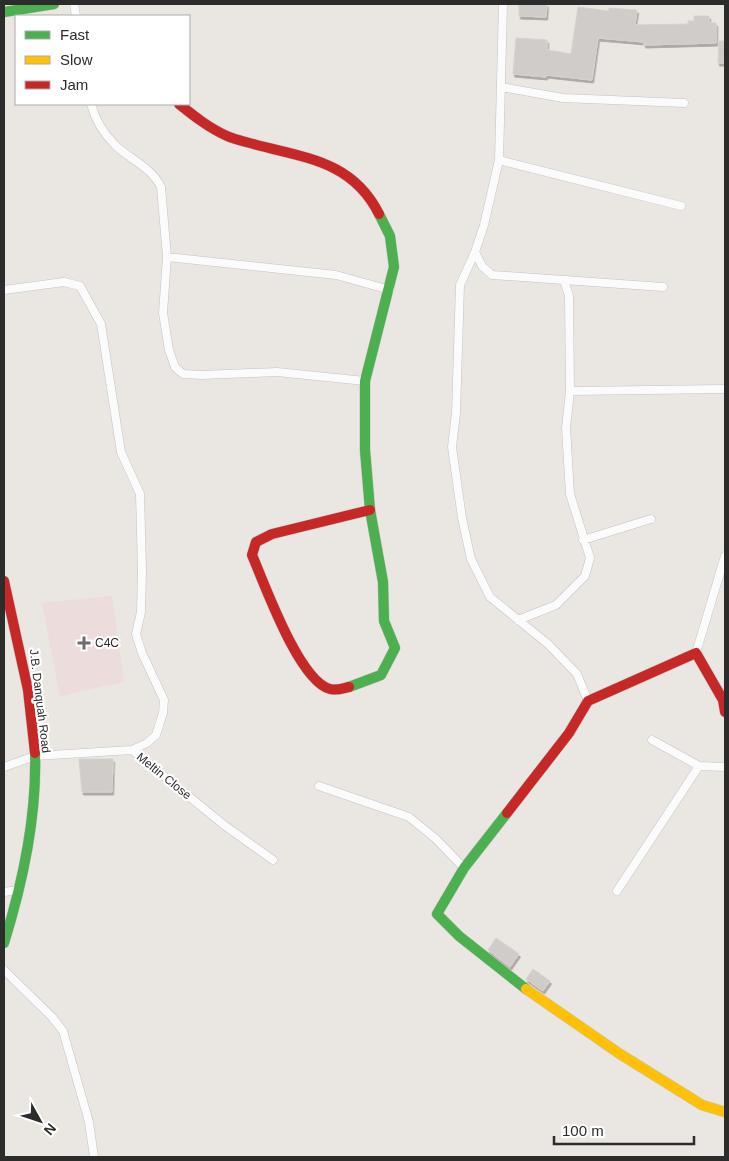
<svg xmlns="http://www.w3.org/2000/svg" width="729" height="1161" font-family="Arial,sans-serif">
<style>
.medical{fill:#ecdcdb}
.building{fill:#cfccc9;stroke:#d5d2ce;filter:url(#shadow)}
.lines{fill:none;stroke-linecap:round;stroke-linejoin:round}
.street-casing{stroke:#c4c3c3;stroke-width:9}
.fast-casing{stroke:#c4c3c3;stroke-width:11}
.slow-casing{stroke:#c4c3c3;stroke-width:11}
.jam-casing{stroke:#c4c3c3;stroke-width:11}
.street{stroke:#fcfbfb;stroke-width:8}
.fast{stroke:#4caf50;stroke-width:10}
.slow{stroke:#ffc107;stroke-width:10}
.jam{stroke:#c62828;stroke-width:10}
.poi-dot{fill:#6e6d6c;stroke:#fff;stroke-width:2}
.labels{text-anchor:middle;stroke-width:4.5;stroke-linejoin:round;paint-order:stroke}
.poi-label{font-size:12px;fill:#2c2c2c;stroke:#fff;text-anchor:start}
.street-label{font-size:12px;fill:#2c2c2c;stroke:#fff}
</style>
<defs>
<filter id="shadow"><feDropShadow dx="1.5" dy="3" stdDeviation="0" flood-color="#0004"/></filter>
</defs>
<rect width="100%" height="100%" fill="#eae6e2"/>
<!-- medical -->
<path class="medical" d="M 112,596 L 124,682 L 60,696 L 42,603 Z"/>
<!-- building -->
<path class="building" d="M 519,4 L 547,4 L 546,17 L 519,16 Z
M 578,7 L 609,11 L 609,8 L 637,10 L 635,25 L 688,24 L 688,21 L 694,21 L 694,16 L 709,16 L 709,23 L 716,23 L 716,43 L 644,45 L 644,42 L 598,38 L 592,80 L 546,75 L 546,77 L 513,74 L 516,38 L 547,40 L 547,50 L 571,54 Z
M 719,41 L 725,41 L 725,63 L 718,63 Z
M 79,759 L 113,759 L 112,792 L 82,792 Z
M 496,938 L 519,954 L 510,967 L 488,950 Z
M 533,969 L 550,981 L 543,991 L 526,979 Z"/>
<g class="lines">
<!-- street casing -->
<g class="street-casing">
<path id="street" d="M 74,4 L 76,16
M 503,4 L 499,160 L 484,225 L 475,252 L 460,285 L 456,413 L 452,447 L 462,518 L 471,559 L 490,597 L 548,644 L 577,674 L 588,701
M 501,87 L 563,98 L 684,103
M 91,104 C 95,119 104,134 115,145 C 131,160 151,167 161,187 L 167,257 L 163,313 L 169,350 L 175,367 L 183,374 L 202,375 L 277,372 L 365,381
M 499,160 L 681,206
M 475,252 L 482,266 L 492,275 L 564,280 L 569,296 L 570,391 L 566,428 L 570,494 L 590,558 L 585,576 L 556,605 L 518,620
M 167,257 L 336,275 L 390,290
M 564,280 L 663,287
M 4,290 L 64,282 L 80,286 L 101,324 L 121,452 L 140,494 L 142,570 L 141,612 L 136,634 L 142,653 L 164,700 L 163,713 L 156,735 L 147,743 L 132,750
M 570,391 L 725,389
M 583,540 L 651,519
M 696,653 L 725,556
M 652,740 L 699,766
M 4,767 L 35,756 L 132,750 L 224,825 L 273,860
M 319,786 L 409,817 L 436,839 L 464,868
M 617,891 L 699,766 L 725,767
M 4,892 L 18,890
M 4,970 L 52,1017 L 63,1031 L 89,1122 L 94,1157"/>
</g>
<!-- fast casing -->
<g class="fast-casing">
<path id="fast" d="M 4,12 L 54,4
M 349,687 L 381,675 L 395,648 L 384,621 L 383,582 L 370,510 L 365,450 L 365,381 L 394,267 L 390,236 L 379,214
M 507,813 L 464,868 L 437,914 L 459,936 L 526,989
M 4,943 C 23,882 37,817 35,753"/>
</g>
<!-- slow casing -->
<g class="slow-casing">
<path id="slow" d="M 526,989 L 620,1054 L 702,1105 L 725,1112"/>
</g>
<!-- jam casing -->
<g class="jam-casing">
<path id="jam" d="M 179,104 C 194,116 209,128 227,136 C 236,140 247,142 257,145 C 307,158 353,162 379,214
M 4,581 L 28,690 L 35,753
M 349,687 C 344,688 336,691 330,689 C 299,681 265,585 252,555 L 256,542 L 272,534 L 370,510
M 507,813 L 569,733 L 588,701 L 696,653 L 723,700 L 725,712"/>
</g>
<!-- street -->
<use href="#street" class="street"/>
<!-- fast -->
<use href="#fast" class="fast"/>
<!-- slow -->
<use href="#slow" class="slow"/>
<!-- jam -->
<use href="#jam" class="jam"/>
</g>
<!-- markers -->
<path class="poi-dot" d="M81.5 635.5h5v5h5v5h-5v5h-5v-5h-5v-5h5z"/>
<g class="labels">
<!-- poi labels -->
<g class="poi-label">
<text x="95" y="647">C4C</text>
</g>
<!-- street labels -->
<g class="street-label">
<text transform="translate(40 701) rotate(83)" y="4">J.B. Danquah Road</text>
<text transform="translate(164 776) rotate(39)" y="4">Meltin Close</text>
</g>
</g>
<!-- border -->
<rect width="729" height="1161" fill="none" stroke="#2c2c2c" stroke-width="10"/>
<!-- legend -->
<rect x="15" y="15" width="175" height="90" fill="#ffffff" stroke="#ababab"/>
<rect x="25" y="31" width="25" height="8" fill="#4caf50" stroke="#ababab"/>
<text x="60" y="40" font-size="15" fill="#2c2c2c">Fast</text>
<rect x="25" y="56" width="25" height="8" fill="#ffc107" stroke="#ababab"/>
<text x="60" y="65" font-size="15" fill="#2c2c2c">Slow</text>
<rect x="25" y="81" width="25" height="8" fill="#c62828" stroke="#ababab"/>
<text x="60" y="90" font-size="15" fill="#2c2c2c">Jam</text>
<!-- north arrow -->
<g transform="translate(40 1121) rotate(130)" stroke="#ffffff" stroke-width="4" paint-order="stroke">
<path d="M0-4L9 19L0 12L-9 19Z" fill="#2c2c2c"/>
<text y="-8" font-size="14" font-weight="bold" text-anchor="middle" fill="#2c2c2c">N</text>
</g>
<!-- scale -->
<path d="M554 1136v8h140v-8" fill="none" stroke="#2c2c2c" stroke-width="2.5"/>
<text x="562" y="1136" font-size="15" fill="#2c2c2c" stroke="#ffffff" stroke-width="4" paint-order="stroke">100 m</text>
</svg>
